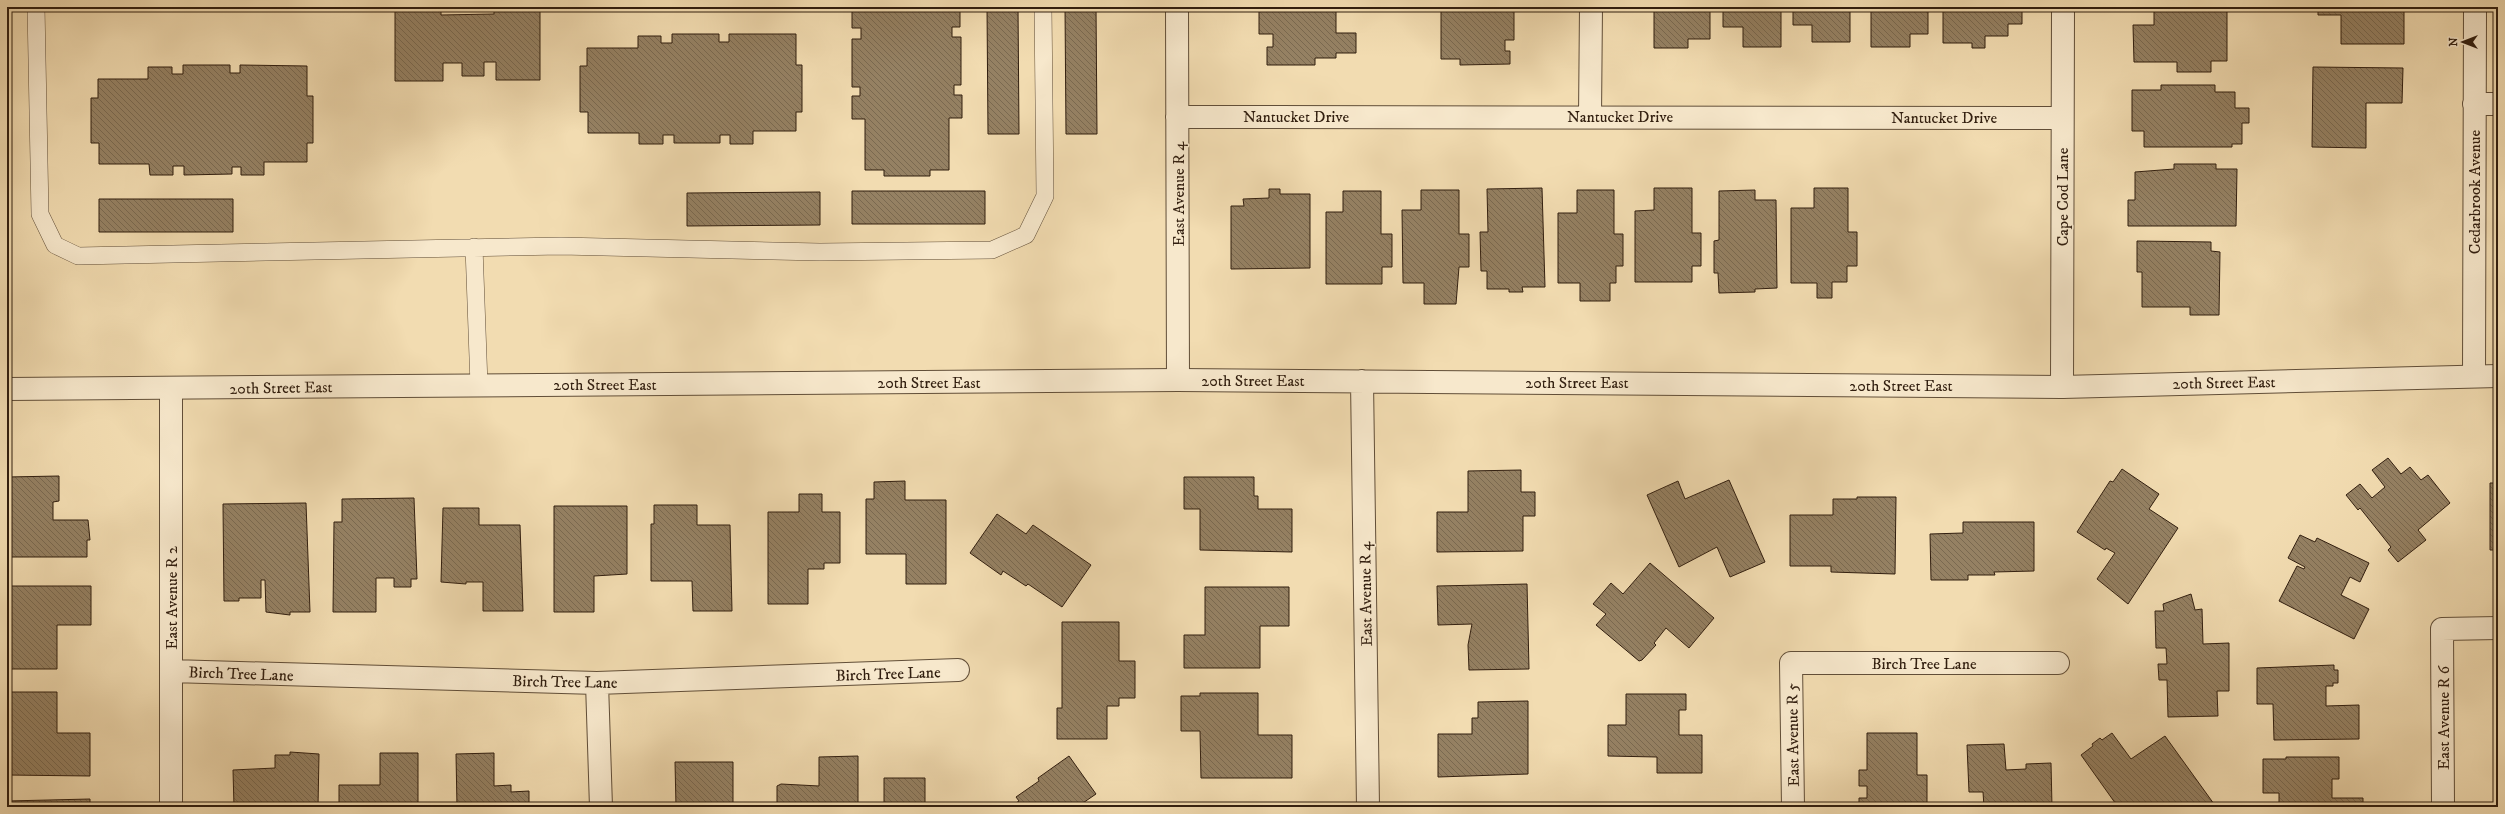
<svg xmlns="http://www.w3.org/2000/svg" width="2505" height="814" font-family="'IM FELL DW Pica',serif">
<style>
.building{fill:url(#building-back-hatch);stroke:#311e0f}
.lines{fill:none;stroke-linecap:round;stroke-linejoin:round}
.service-casing{stroke:#614e38;stroke-width:18}
.minor-casing{stroke:#614e38;stroke-width:24}
.tertiary-casing{stroke:#614e38;stroke-width:24}
.service{stroke:#f7e8cc;stroke-width:17}
.minor{stroke:#f7e8cc;stroke-width:22}
.tertiary{stroke:#f7e8cc;stroke-width:22}
.labels{text-anchor:middle;stroke-width:3;stroke-linejoin:round;paint-order:stroke}
.street-label{font-size:16px;fill:#311e0f;stroke:#f7e8cc}
</style>
<defs>
<pattern id="building-back-hatch" width="6" height="6" patternUnits="userSpaceOnUse"><rect width="6" height="6" fill="#958163"/><path d="M-1 5l2 2M0 0l6 6M5-1l2 2" fill="none" stroke="#7a6950"/></pattern>
</defs>
<rect width="100%" height="100%" fill="#f2dcb1"/>
<filter id="stains"><feTurbulence type="fractalNoise" baseFrequency=".005" numOctaves="4"/><feColorMatrix values="0 0 0 0 .2 0 0 0 0 .09 0 0 0 0 .02 0 0 0 .5 -.17"/></filter>
<radialGradient id="worn" r=".72"><stop offset=".6" stop-color="#630" stop-opacity="0"/><stop offset="1" stop-color="#630" stop-opacity=".3"/></radialGradient>
<!-- building -->
<path class="building" d="M 395,7 L 441,7 L 441,15 L 494,14 L 494,7 L 540,7 L 540,80 L 496,80 L 496,62 L 484,62 L 484,76 L 462,76 L 462,63 L 443,63 L 443,81 L 395,81 Z
M 852,7 L 960,7 L 960,27 L 952,27 L 952,37 L 961,37 L 961,85 L 954,85 L 954,95 L 962,95 L 962,118 L 949,118 L 949,170 L 930,170 L 930,176 L 884,176 L 884,170 L 865,170 L 865,119 L 852,119 L 852,96 L 860,96 L 860,87 L 852,87 L 852,39 L 861,39 L 861,28 L 852,28 Z
M 987,7 L 1018,7 L 1019,134 L 988,134 Z
M 1065,7 L 1096,7 L 1097,134 L 1066,134 Z
M 1259,7 L 1336,7 L 1336,33 L 1356,33 L 1356,53 L 1336,53 L 1336,58 L 1315,58 L 1315,65 L 1267,65 L 1267,47 L 1273,47 L 1273,34 L 1259,34 Z
M 1441,7 L 1514,7 L 1514,40 L 1505,40 L 1505,51 L 1510,51 L 1510,64 L 1460,65 L 1460,59 L 1441,59 Z
M 1654,7 L 1710,7 L 1710,39 L 1688,39 L 1688,48 L 1654,48 Z
M 1723,7 L 1781,7 L 1781,47 L 1743,47 L 1743,27 L 1723,27 Z
M 1793,7 L 1850,7 L 1850,42 L 1812,42 L 1812,25 L 1793,25 Z
M 1871,7 L 1928,7 L 1928,34 L 1910,34 L 1910,47 L 1871,47 Z
M 1943,7 L 2022,7 L 2022,24 L 2008,24 L 2008,36 L 1985,36 L 1985,48 L 1972,48 L 1972,43 L 1943,43 Z
M 2318,7 L 2404,8 L 2404,44 L 2341,44 L 2341,15 L 2318,15 Z
M 2227,8 L 2227,61 L 2211,61 L 2211,72 L 2177,72 L 2177,62 L 2134,62 L 2133,25 L 2154,25 L 2154,9 Z
M 672,34 L 719,34 L 719,42 L 729,42 L 729,34 L 796,34 L 796,65 L 802,65 L 802,112 L 796,112 L 796,131 L 753,131 L 753,144 L 730,144 L 730,135 L 720,135 L 720,143 L 674,143 L 674,135 L 663,135 L 663,144 L 639,144 L 639,133 L 588,133 L 588,112 L 580,112 L 580,66 L 587,66 L 587,48 L 638,48 L 638,36 L 661,36 L 661,43 L 672,43 Z
M 7,55 L 10,55 L 10,186 L 7,186 Z
M 183,65 L 230,65 L 230,73 L 240,73 L 240,65 L 307,66 L 307,96 L 313,96 L 313,143 L 307,143 L 307,162 L 264,162 L 264,175 L 241,175 L 241,167 L 232,167 L 232,174 L 184,175 L 184,166 L 173,166 L 173,175 L 150,175 L 149,164 L 99,164 L 99,143 L 91,143 L 91,98 L 98,98 L 98,79 L 148,79 L 148,67 L 172,67 L 172,74 L 183,74 Z
M 2313,67 L 2403,68 L 2402,103 L 2366,103 L 2366,148 L 2312,147 Z
M 2161,85 L 2215,85 L 2215,92 L 2235,92 L 2235,108 L 2249,108 L 2249,123 L 2242,123 L 2242,144 L 2232,144 L 2232,147 L 2144,147 L 2144,131 L 2132,131 L 2132,90 L 2161,90 Z
M 2174,164 L 2216,164 L 2216,169 L 2237,169 L 2236,226 L 2128,226 L 2128,200 L 2135,200 L 2135,172 L 2174,169 Z
M 1542,188 L 1545,287 L 1522,287 L 1523,292 L 1509,292 L 1509,289 L 1487,289 L 1487,271 L 1481,271 L 1480,232 L 1488,232 L 1487,189 Z
M 1654,188 L 1692,188 L 1692,233 L 1701,233 L 1701,266 L 1692,266 L 1692,282 L 1635,282 L 1635,211 L 1654,210 Z
M 1814,188 L 1848,188 L 1848,232 L 1857,232 L 1857,266 L 1847,266 L 1847,282 L 1832,282 L 1832,298 L 1817,298 L 1817,283 L 1791,283 L 1791,208 L 1814,208 Z
M 1269,189 L 1280,189 L 1280,194 L 1310,194 L 1310,268 L 1231,269 L 1231,206 L 1244,206 L 1243,199 L 1269,198 Z
M 1421,190 L 1459,190 L 1459,234 L 1469,234 L 1469,267 L 1459,267 L 1456,304 L 1424,304 L 1424,283 L 1403,283 L 1402,210 L 1421,210 Z
M 1577,190 L 1614,190 L 1614,234 L 1623,234 L 1623,266 L 1616,266 L 1616,283 L 1610,283 L 1610,301 L 1580,301 L 1580,283 L 1558,283 L 1558,213 L 1577,213 Z
M 1755,190 L 1755,200 L 1776,200 L 1777,288 L 1755,289 L 1755,292 L 1719,293 L 1718,273 L 1714,273 L 1714,241 L 1719,240 L 1719,191 Z
M 852,191 L 985,191 L 985,224 L 852,224 Z
M 1343,191 L 1381,191 L 1381,234 L 1392,234 L 1392,267 L 1382,267 L 1382,284 L 1326,284 L 1326,212 L 1343,212 Z
M 820,192 L 820,225 L 687,226 L 687,193 Z
M 99,199 L 233,199 L 233,232 L 99,232 Z
M 2137,241 L 2211,242 L 2211,251 L 2220,252 L 2219,315 L 2190,315 L 2190,307 L 2142,307 L 2142,272 L 2137,272 Z
M 2388,458 L 2401,474 L 2410,467 L 2421,480 L 2428,475 L 2450,503 L 2418,530 L 2426,540 L 2398,562 L 2388,550 L 2391,547 L 2360,508 L 2358,510 L 2346,495 L 2360,484 L 2372,498 L 2385,487 L 2372,470 Z
M 2122,469 L 2159,494 L 2149,509 L 2178,528 L 2128,604 L 2097,579 L 2115,553 L 2106,548 L 2105,550 L 2077,532 L 2110,481 L 2113,482 Z
M 1521,470 L 1521,492 L 1535,492 L 1535,516 L 1523,516 L 1523,551 L 1437,552 L 1437,512 L 1468,512 L 1468,471 Z
M 59,476 L 59,501 L 53,502 L 53,520 L 88,520 L 90,540 L 87,540 L 87,557 L 7,557 L 7,477 Z
M 1184,477 L 1254,477 L 1254,496 L 1258,496 L 1258,509 L 1292,509 L 1292,552 L 1200,550 L 1200,509 L 1184,509 Z
M 1729,480 L 1765,562 L 1730,577 L 1717,547 L 1679,567 L 1647,495 L 1678,481 L 1685,499 Z
M 905,481 L 905,500 L 946,500 L 946,584 L 906,584 L 906,554 L 866,554 L 866,499 L 874,499 L 874,482 Z
M 2490,483 L 2498,483 L 2498,550 L 2490,550 Z
M 799,494 L 822,494 L 822,512 L 840,512 L 840,563 L 824,563 L 824,569 L 808,569 L 808,604 L 768,604 L 768,512 L 799,512 Z
M 1857,497 L 1896,497 L 1895,574 L 1831,572 L 1831,566 L 1790,566 L 1790,515 L 1833,515 L 1833,499 L 1857,499 Z
M 414,498 L 417,579 L 411,579 L 411,587 L 394,587 L 394,578 L 376,578 L 376,612 L 333,612 L 334,522 L 342,522 L 342,499 Z
M 306,503 L 310,612 L 290,612 L 290,615 L 266,612 L 265,580 L 261,580 L 261,598 L 239,598 L 239,601 L 224,601 L 223,504 Z
M 654,505 L 697,505 L 697,525 L 730,525 L 732,611 L 693,611 L 692,581 L 651,581 L 651,524 L 654,524 Z
M 554,506 L 627,506 L 627,574 L 594,576 L 594,612 L 554,612 Z
M 443,508 L 479,508 L 479,525 L 520,525 L 523,611 L 483,611 L 483,582 L 466,582 L 466,584 L 441,582 Z
M 997,514 L 1026,534 L 1033,525 L 1091,565 L 1062,607 L 1028,584 L 1026,586 L 1003,571 L 1001,575 L 970,553 Z
M 1963,522 L 2034,522 L 2034,571 L 1994,572 L 1995,575 L 1968,575 L 1968,580 L 1931,580 L 1930,534 L 1963,533 Z
M 2300,535 L 2315,542 L 2317,538 L 2369,563 L 2360,582 L 2350,577 L 2341,595 L 2369,609 L 2354,639 L 2279,601 L 2297,566 L 2304,569 L 2305,567 L 2288,558 Z
M 1650,563 L 1714,618 L 1689,648 L 1666,628 L 1654,643 L 1656,645 L 1642,660 L 1639,661 L 1596,625 L 1606,614 L 1593,604 L 1611,583 L 1623,594 Z
M 1527,584 L 1529,669 L 1469,670 L 1468,645 L 1472,624 L 1438,625 L 1437,586 Z
M 7,586 L 91,586 L 91,625 L 57,625 L 57,669 L 7,669 Z
M 1205,587 L 1289,587 L 1289,626 L 1260,626 L 1260,668 L 1184,668 L 1184,635 L 1205,635 Z
M 2191,594 L 2195,610 L 2202,609 L 2203,644 L 2229,643 L 2229,691 L 2217,691 L 2218,716 L 2168,717 L 2167,680 L 2159,680 L 2158,664 L 2167,664 L 2166,648 L 2156,648 L 2155,611 L 2164,611 L 2163,604 Z
M 1062,622 L 1119,622 L 1119,661 L 1135,661 L 1135,698 L 1119,698 L 1119,706 L 1107,706 L 1107,739 L 1057,739 L 1057,708 L 1062,708 Z
M 2334,665 L 2334,670 L 2338,670 L 2338,683 L 2333,683 L 2333,686 L 2326,686 L 2326,706 L 2359,705 L 2359,739 L 2274,740 L 2273,704 L 2257,704 L 2257,668 Z
M 7,692 L 57,692 L 57,733 L 90,733 L 90,776 L 7,775 Z
M 1200,693 L 1258,693 L 1258,735 L 1292,735 L 1292,778 L 1201,778 L 1200,731 L 1181,731 L 1181,696 L 1200,696 Z
M 1626,694 L 1686,694 L 1686,710 L 1679,710 L 1679,735 L 1702,735 L 1702,773 L 1657,773 L 1657,757 L 1608,756 L 1608,725 L 1626,725 Z
M 1528,701 L 1528,774 L 1438,777 L 1438,734 L 1472,734 L 1472,718 L 1478,718 L 1478,702 Z
M 2494,720 L 2498,720 L 2498,784 L 2494,784 Z
M 1867,733 L 1917,733 L 1917,775 L 1927,775 L 1927,807 L 1859,807 L 1859,798 L 1867,798 L 1867,786 L 1859,786 L 1859,770 L 1867,770 Z
M 2112,733 L 2131,759 L 2165,736 L 2214,804 L 2210,807 L 2118,807 L 2081,755 L 2093,746 L 2092,744 L 2100,738 L 2102,740 Z
M 2004,744 L 2006,770 L 2026,769 L 2026,764 L 2051,763 L 2052,807 L 1984,807 L 1983,792 L 1969,792 L 1967,745 Z
M 290,752 L 319,754 L 318,807 L 234,807 L 233,770 L 275,768 L 275,755 L 290,755 Z
M 380,753 L 418,753 L 418,807 L 339,807 L 339,785 L 380,785 Z
M 494,753 L 494,786 L 511,785 L 511,792 L 529,791 L 529,807 L 457,807 L 456,754 Z
M 858,756 L 858,807 L 777,807 L 777,786 L 781,784 L 819,786 L 819,757 Z
M 1069,756 L 1096,794 L 1077,807 L 1010,807 L 1019,801 L 1016,797 L 1039,781 L 1038,778 Z
M 2286,757 L 2339,757 L 2339,779 L 2332,779 L 2332,798 L 2363,798 L 2363,807 L 2279,807 L 2279,793 L 2263,793 L 2263,759 L 2286,759 Z
M 675,762 L 733,762 L 733,807 L 676,807 Z
M 884,778 L 925,778 L 925,807 L 884,807 Z
M 90,799 L 90,807 L 7,807 L 7,801 Z"/>
<g class="lines">
<!-- service casing -->
<g class="service-casing">
<path id="service" d="M 36,7 L 40,214 L 55,245 L 78,256 L 561,246 L 820,252 L 992,250 L 1026,235 L 1045,196 L 1043,7
M 474,247 L 479,385"/>
</g>
<!-- minor casing -->
<g class="minor-casing">
<path id="minor" d="M 1177,7 L 1178,380
M 2474,104 L 2498,104
M 1590,116 L 1591,7
M 1177,117 L 2062,118
M 2474,376 L 2475,7
M 2062,387 L 2063,7
M 171,671 L 597,683 L 958,670
M 597,683 L 601,807
M 171,807 L 171,389
M 1793,807 L 1791,663 L 2058,663
M 2443,807 L 2442,629 L 2498,628"/>
</g>
<!-- tertiary casing -->
<g class="tertiary-casing">
<path id="tertiary" d="M 1362,381 L 1368,807
M 7,389 L 1178,380 L 2062,387 L 2498,376"/>
</g>
<!-- service -->
<use href="#service" class="service"/>
<!-- minor -->
<use href="#minor" class="minor"/>
<!-- tertiary -->
<use href="#tertiary" class="tertiary"/>
</g>
<g class="labels">
<!-- street labels -->
<g class="street-label">
<text x="1296" y="122">Nantucket Drive</text>
<text x="1620" y="122">Nantucket Drive</text>
<text x="1944" y="123">Nantucket Drive</text>
<text transform="translate(2474 192) rotate(-90)" y="6">Cedarbrook Avenue</text>
<text transform="translate(1178 194) rotate(-90)" y="6">East Avenue R 4</text>
<text transform="translate(2062 197) rotate(-90)" y="6">Cape Cod Lane</text>
<text x="1253" y="386">20th Street East</text>
<text x="929" y="388">20th Street East</text>
<text x="1577" y="388">20th Street East</text>
<text transform="translate(2224 382) rotate(-1)" y="6">20th Street East</text>
<text x="605" y="390">20th Street East</text>
<text x="1901" y="391">20th Street East</text>
<text transform="translate(281 387) rotate(-1)" y="6">20th Street East</text>
<text transform="translate(1365 594) rotate(-91)" y="6">East Avenue R 4</text>
<text transform="translate(171 598) rotate(-90)" y="6">East Avenue R 2</text>
<text x="1924" y="669">Birch Tree Lane</text>
<text transform="translate(241 673) rotate(2)" y="6">Birch Tree Lane</text>
<text transform="translate(888 673) rotate(-2)" y="6">Birch Tree Lane</text>
<text transform="translate(565 681) rotate(1)" y="6">Birch Tree Lane</text>
<text transform="translate(2443 718) rotate(-90)" y="6">East Avenue R 6</text>
<text transform="translate(1792 735) rotate(-91)" y="6">East Avenue R 5</text>
</g>
</g>
<!-- margin -->
<rect width="2505" height="814" fill="none" stroke="#f2dcb1" stroke-width="24"/>
<rect x="8" y="8" width="2489" height="798" fill="none" stroke="#311e0f" stroke-width="2"/>
<rect x="12" y="12" width="2481" height="790" fill="none" stroke="#311e0f"/>
<!-- north arrow -->
<g transform="translate(2463 42) rotate(270)" stroke="#f7e8cc" stroke-width="3" paint-order="stroke">
<path d="M0-3L7 15L0 10L-7 15Z" fill="#311e0f"/>
<text y="-6" font-size="11" font-weight="bold" text-anchor="middle" fill="#311e0f">N</text>
</g>
<rect width="100%" height="100%" filter="url(#stains)"/>
<rect width="100%" height="100%" fill="url(#worn)"/>
</svg>
